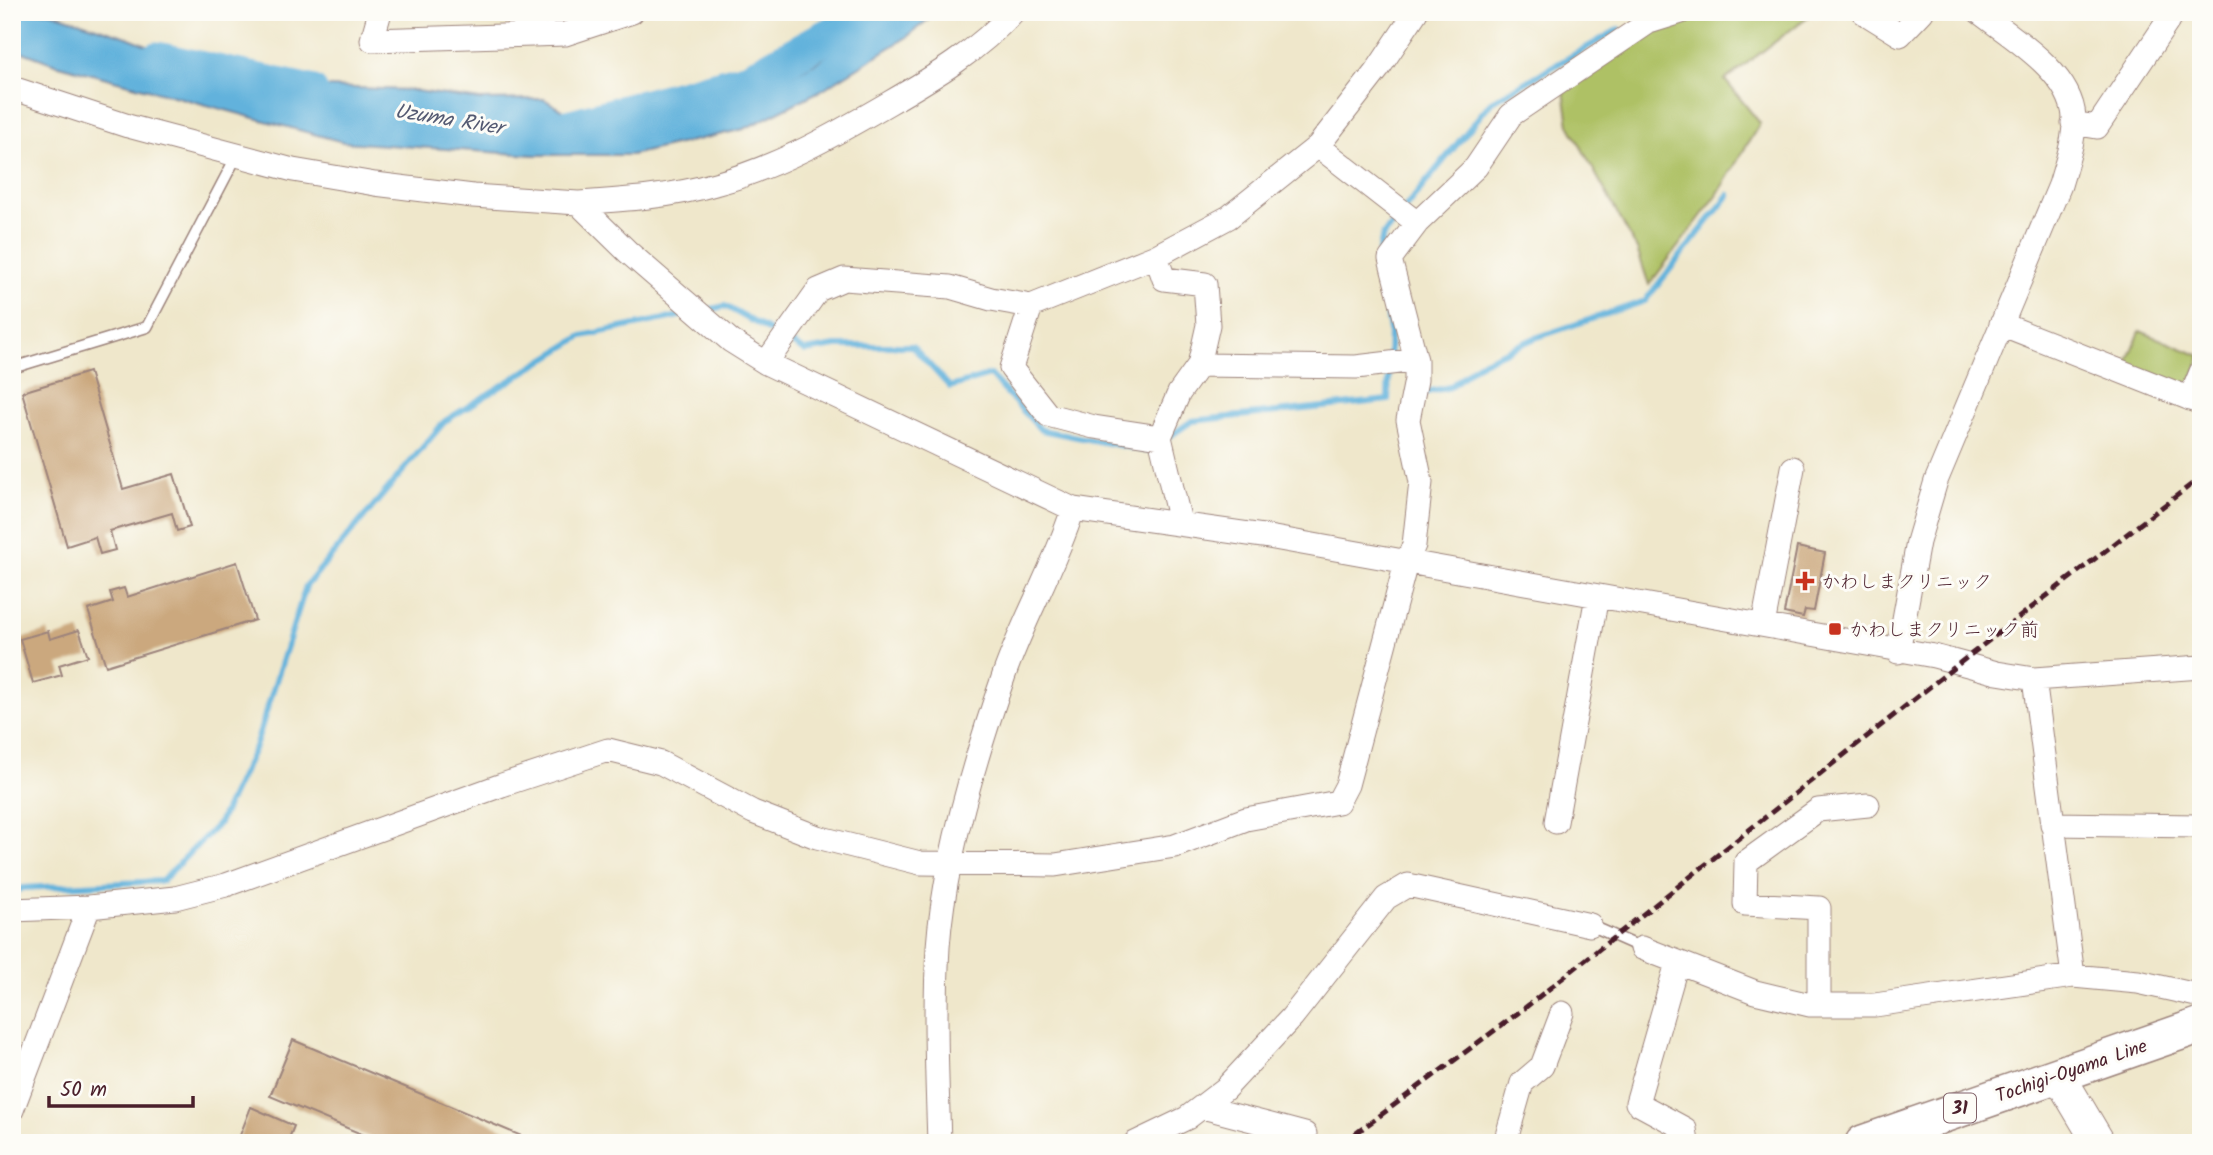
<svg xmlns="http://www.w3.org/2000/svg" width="2213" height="1155" font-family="Kalam,'Klee One',sans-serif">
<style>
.green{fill:#aec165;stroke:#7c7048;stroke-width:2}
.water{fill:#62b2dc;stroke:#566884;stroke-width:2}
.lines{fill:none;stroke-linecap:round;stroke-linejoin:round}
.stream{stroke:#62b2dc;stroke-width:6}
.river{stroke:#62b2dc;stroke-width:35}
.building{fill:#cba87e}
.lane-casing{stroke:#9c837b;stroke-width:13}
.street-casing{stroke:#9c837b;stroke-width:25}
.secondary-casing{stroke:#9c837b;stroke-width:34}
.primary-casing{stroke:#9c837b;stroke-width:38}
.lane{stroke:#fff;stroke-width:10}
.street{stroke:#fff;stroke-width:23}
.secondary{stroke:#fff;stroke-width:32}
.primary{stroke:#fff;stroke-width:35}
.rail{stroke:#4a1f2b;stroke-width:5;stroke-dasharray:10 5;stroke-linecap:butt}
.poi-dot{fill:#c8321e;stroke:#fdfcf7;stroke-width:2.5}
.labels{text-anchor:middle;stroke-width:6;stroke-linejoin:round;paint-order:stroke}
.shield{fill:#fdfcf7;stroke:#806168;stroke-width:2}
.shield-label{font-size:18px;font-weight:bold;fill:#4a1f2b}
.poi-label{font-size:19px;fill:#4a1f2b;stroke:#fdfcf7;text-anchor:start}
.street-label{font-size:19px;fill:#4a1f2b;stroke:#fdfcf7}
.water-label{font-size:21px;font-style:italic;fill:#545a72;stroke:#fdfcf7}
</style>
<rect width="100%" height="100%" fill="#fdfcf7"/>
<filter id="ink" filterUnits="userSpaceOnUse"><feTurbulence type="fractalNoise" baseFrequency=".0143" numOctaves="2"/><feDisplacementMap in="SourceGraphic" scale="14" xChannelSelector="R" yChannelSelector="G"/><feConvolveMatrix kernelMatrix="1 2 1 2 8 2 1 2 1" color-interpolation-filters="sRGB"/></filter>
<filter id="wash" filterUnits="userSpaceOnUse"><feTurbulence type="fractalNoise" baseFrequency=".00686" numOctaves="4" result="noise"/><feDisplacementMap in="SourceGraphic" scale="28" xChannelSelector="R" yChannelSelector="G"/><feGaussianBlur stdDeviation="1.57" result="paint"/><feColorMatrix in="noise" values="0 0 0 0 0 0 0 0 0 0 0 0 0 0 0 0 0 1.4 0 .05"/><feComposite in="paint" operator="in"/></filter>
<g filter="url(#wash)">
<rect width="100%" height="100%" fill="#efe7cb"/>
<!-- green -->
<path class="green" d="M 1708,12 L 1814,12 L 1725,80 L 1760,123 L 1717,195 L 1649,285 L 1637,249 L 1569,125 L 1564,91 L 1651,32 Z
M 2140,331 L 2201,356 L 2188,389 L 2127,364 Z"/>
<!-- water -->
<path class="water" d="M 12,12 L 50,12 L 127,37 L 224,76 L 300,86 L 410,90 L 480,100 L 544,99 L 570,115 L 613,127 L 756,91 L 817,62 L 886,12 L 937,12 L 907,37 L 820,91 L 744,129 L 631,155 L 534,155 L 343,142 L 55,64 L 12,48 Z"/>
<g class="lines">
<!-- stream -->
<path class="stream" d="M 1406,207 L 1491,102 L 1619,29
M 703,311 L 725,306 L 779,336
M 788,341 L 805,351 L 836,346 L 912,346 L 950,387 L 990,375 L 1041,430 L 1149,451 L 1158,445
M 1418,394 L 1450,387 L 1478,364 L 1535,338 L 1645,301 L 1729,195
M 1170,436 L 1192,421 L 1388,400 L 1390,331 L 1379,252 L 1383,235 L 1399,216
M 12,893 L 23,888 L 162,881 L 219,823 L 255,747 L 306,586 L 445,421 L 582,336 L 689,314"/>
<!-- river -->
<path class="river" d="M 157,59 L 311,92
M 549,132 L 749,79 L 871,12"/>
</g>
<g id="blocks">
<!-- building -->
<path class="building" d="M 89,372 L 123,489 L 174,474 L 190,527 L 177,531 L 172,513 L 110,531 L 115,550 L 100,554 L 95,537 L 67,546 L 22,392 Z
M 1797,547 L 1825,553 L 1814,611 L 1805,610 L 1803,617 L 1784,613 Z
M 237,562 L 255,620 L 106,666 L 88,610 L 113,602 L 110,592 L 124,588 L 127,597 Z
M 79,630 L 88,656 L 59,665 L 62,675 L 33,683 L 20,639 L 48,631 L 50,639 Z
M 293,1040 L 538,1143 L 383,1143 L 270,1096 Z
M 251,1107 L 294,1126 L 287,1143 L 237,1143 Z"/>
</g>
</g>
<g filter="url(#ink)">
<use href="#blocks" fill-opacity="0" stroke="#9c837b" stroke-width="2"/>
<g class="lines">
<!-- lane casing -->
<g class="lane-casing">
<path id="lane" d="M 12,368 L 147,327 L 236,157
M 1590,925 L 1642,948"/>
</g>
<!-- street casing -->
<g class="street-casing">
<path id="street" d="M 380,12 L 372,40 L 565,34 L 632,12
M 1863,12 L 1900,35 L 1922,12
M 12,88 L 128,126 L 293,170 L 375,184 L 473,196 L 578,203 L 628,252 L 731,341 L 766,363 L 1073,509 L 1263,536 L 1934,656 L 1997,673 L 2034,679 L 2201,667
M 2073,123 L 2097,127 L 2174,12
M 1318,146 L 1417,223
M 578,203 C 624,200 671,197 715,184 C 778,167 834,135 889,103 C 934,77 978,51 1013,12
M 1156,256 L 1164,279 L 1205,284 L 1208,325 L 1199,365 L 1179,393 L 1160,437 L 1180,522
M 1031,306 L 1011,368 L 1048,415 L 1094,427 L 1160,437
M 2001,324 L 2201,403
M 766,363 L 818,290 L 844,279 L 950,287 L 991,299 L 1031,306 L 1156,256 L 1229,217 L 1318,146 L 1378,69 L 1416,12
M 1199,365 L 1356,367 L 1416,360
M 2190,399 L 2201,372
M 1763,625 L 1793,468
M 1898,652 L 1918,542 L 1936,481 L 2060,185 C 2066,164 2075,140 2074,117 C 2071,72 2011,37 1979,12
M 2034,679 L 2073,976
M 1556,822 L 1597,596
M 2052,824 L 2198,826
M 12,910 L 89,907 L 175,898 L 226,885 L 502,785 L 608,750 L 661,763 L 753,812 L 817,837 L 920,863 L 1055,865 L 1175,846 L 1246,819 L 1338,802 L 1347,785 L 1406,563 L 1414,545 L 1421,482 L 1408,420 L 1416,380 L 1416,360 L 1390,259 L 1417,223 L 1476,167 L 1511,115 L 1649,22 L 1681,12
M 1642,948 L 1755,992 L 1810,1005 L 1875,1005 L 2073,976 L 2138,982 L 2201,996
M 1677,963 L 1637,1103 L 1685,1129 L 1687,1143
M 1819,1005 L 1819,908 L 1745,904 L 1746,862 L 1818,810 L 1868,805
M 1202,1107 L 1305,1134
M 12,1110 L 89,907
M 939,1143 C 937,1078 934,1012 938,947 C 944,862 976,755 1004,675 C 1024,618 1055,566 1073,509
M 1135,1143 L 1187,1118 L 1225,1089 L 1292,1017 L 1386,898 L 1408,885 L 1590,925
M 1505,1143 L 1522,1083 L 1542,1066 L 1562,1013"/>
</g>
<!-- secondary casing -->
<g class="secondary-casing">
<path id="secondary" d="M 2058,1074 L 2099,1143"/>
</g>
<!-- primary casing -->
<g class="primary-casing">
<path id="primary" d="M 1863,1143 L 2201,1025"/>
</g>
<!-- lane -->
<use href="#lane" class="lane"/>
<!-- street -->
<use href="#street" class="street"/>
<!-- secondary -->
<use href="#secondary" class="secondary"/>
<!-- primary -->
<use href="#primary" class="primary"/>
<!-- rail -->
<path class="rail" d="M 1343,1143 L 1526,1007 L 1961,662 L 2201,477"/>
</g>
</g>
<!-- markers -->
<g class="poi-dot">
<path d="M1801.5 570.5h7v7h7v7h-7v7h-7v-7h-7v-7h7z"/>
<rect x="1828" y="622" width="14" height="14" rx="3.5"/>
</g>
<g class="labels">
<!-- shield labels -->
<rect class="shield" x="1944" y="1093.5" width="32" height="29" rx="5"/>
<g class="shield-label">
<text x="1960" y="1114">31</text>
</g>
<!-- poi labels -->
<g class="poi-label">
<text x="1821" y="588">かわしまクリニック</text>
<text x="1849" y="636">かわしまクリニック前</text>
</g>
<!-- street labels -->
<g class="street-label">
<text transform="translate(2071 1070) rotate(-19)" y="7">Tochigi-Oyama Line</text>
</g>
<!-- water labels -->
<g class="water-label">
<text transform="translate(449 119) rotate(9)" y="7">Uzuma River</text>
</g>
</g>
<!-- margin -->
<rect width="2213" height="1155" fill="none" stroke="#fdfcf7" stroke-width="42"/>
<!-- scale -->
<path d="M49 1096v10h144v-10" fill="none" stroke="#4a1f2b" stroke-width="3.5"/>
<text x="60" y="1096" font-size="21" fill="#4a1f2b" stroke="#fdfcf7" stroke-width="5" paint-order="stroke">50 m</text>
</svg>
